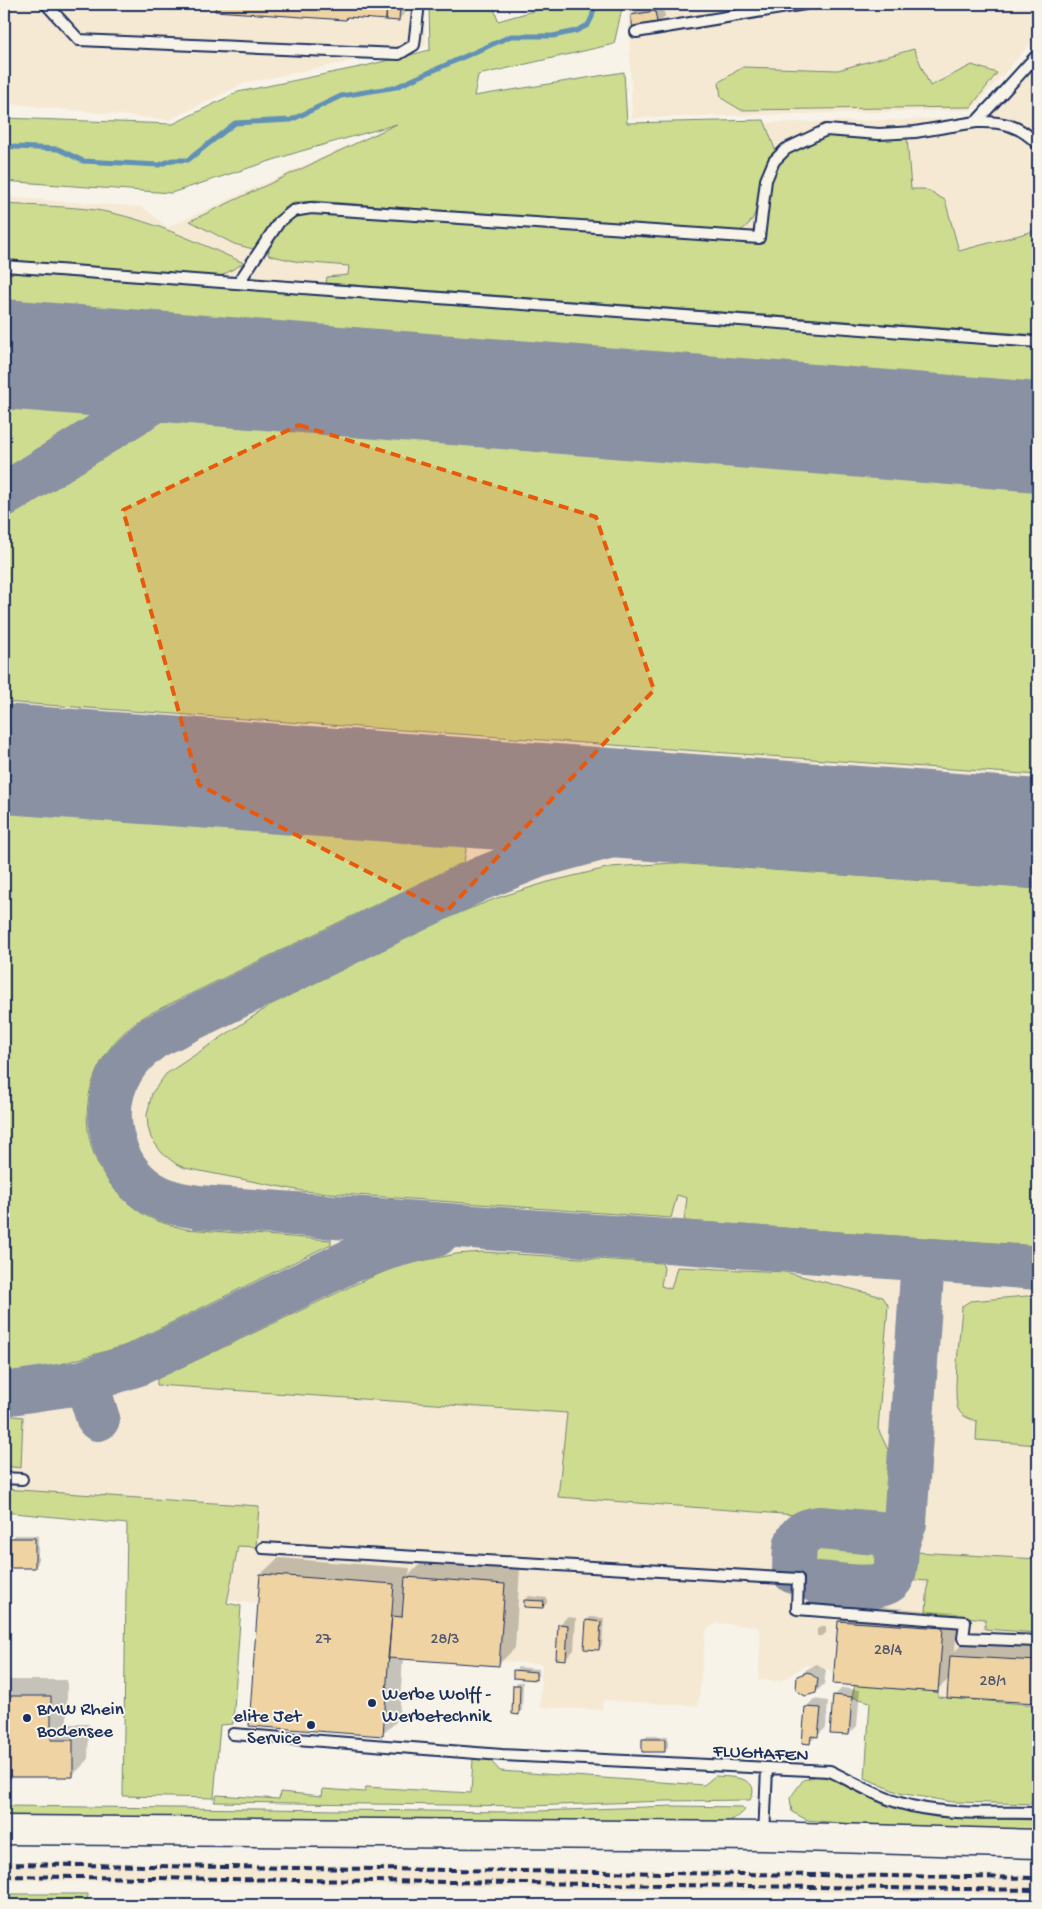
<svg xmlns="http://www.w3.org/2000/svg" width="1042" height="1909" font-family="'Gochi Hand',sans-serif">
<style>
.built{fill:#f5e9d3}
.green{fill:#cedc8f;stroke:#748676}
.shadow{fill:#0003}
.lines{fill:none;stroke-linecap:round;stroke-linejoin:round}
.stream{stroke:#6291b7;stroke-width:5}
.taxiway{stroke:#8991a3;stroke-width:44}
.runway{stroke:#8991a3;stroke-width:110}
.building{fill:#f0d3a3;stroke:#1b2f5e}
.lane-casing{stroke:#1b2f5e;stroke-width:14}
.secondary-casing{stroke:#1b2f5e;stroke-width:31}
.lane{stroke:#f7f3e8;stroke-width:10}
.secondary{stroke:#f7f3e8;stroke-width:28}
.rail{stroke:#1b2f5e;stroke-width:4;stroke-dasharray:8 4;stroke-linecap:butt}
.marked{fill:#e8590c;fill-opacity:0.2;stroke:#e8590c;stroke-width:4;stroke-dasharray:10 6;stroke-linejoin:round}
.poi-dot{fill:#1b2f5e;stroke:#f7f3e8;stroke-width:2}
.labels{text-anchor:middle;stroke-width:4;stroke-linejoin:round;paint-order:stroke}
.number-label{font-size:16px;fill:#50586f}
.poi-label{font-size:19px;fill:#1b2f5e;stroke:#f7f3e8;text-anchor:start}
.street-label{font-size:19px;fill:#1b2f5e;stroke:#f7f3e8}
</style>
<rect width="100%" height="100%" fill="#f7f3e8"/>
<filter id="ink" filterUnits="userSpaceOnUse"><feTurbulence type="fractalNoise" baseFrequency=".02" numOctaves="2"/><feDisplacementMap in="SourceGraphic" scale="10" xChannelSelector="R" yChannelSelector="G"/><feConvolveMatrix kernelMatrix="1 2 1 2 8 2 1 2 1" color-interpolation-filters="sRGB"/></filter>
<g filter="url(#ink)">
<!-- built -->
<path class="built" d="M 4,4 L 424,4 L 426,46 L 245,83 L 169,120 L 4,103 Z
M 628,4 L 1038,4 L 1038,35 L 972,110 L 632,118 Z
M 1038,50 L 1038,1703 L 938,1697 L 938,1692 L 834,1675 L 828,1669 L 806,1665 L 781,1681 L 758,1680 L 761,1636 L 758,1627 L 717,1623 L 706,1630 L 698,1706 L 603,1700 L 602,1710 L 540,1707 L 542,1664 L 499,1661 L 499,1666 L 388,1658 L 258,1603 L 229,1601 L 236,1524 L 4,1506 L 4,197 L 142,207 L 168,227 L 448,100 L 624,126 L 976,118 Z
M 4,1861 L 1038,1875 L 1038,1895 L 4,1880 Z"/>
<!-- green -->
<path class="green" d="M 429,4 L 493,4 L 498,21 L 558,4 L 623,4 L 614,44 L 478,75 L 474,96 L 624,72 L 627,123 L 764,120 L 776,152 C 773,156 769,160 767,164 C 757,186 763,223 737,232 L 314,201 C 308,202 300,201 294,203 C 275,209 267,236 253,249 L 234,244 L 190,221 L 397,124 L 298,152 L 171,193 L 4,181 L 4,118 L 173,124 L 238,92 L 365,66 L 430,50 Z
M 914,49 L 930,86 L 972,65 L 997,73 L 971,107 L 741,110 L 721,98 L 719,82 L 743,67 L 838,70 Z
M 832,136 L 878,139 L 907,137 L 911,189 L 924,189 L 945,200 L 959,251 L 1038,230 L 1038,335 L 326,283 L 327,277 L 348,275 L 349,266 L 299,262 L 268,255 C 272,230 287,218 310,212 L 763,244 C 773,189 759,146 832,136 Z
M 4,204 C 34,206 66,206 96,210 C 147,218 197,242 244,263 L 221,276 L 4,261 Z
M 4,272 L 1038,346 L 1038,775 L 4,702 Z
M 4,812 L 467,844 L 464,862 L 147,1015 C 71,1061 66,1161 140,1212 C 153,1221 170,1225 186,1229 L 331,1240 L 331,1244 L 124,1346 L 40,1370 L 4,1372 Z
M 673,863 L 1038,889 L 1038,1246 L 684,1221 L 687,1198 L 677,1195 L 671,1218 L 302,1191 L 185,1168 L 176,1164 L 162,1153 L 151,1138 L 148,1127 L 147,1115 L 152,1093 L 166,1074 L 272,1004 L 454,915 L 497,898 L 548,882 L 611,867 Z
M 483,1252 L 662,1263 L 664,1268 L 661,1286 L 671,1289 L 677,1267 L 785,1272 L 883,1297 L 888,1305 L 878,1429 L 893,1460 L 889,1522 L 558,1497 L 567,1413 L 157,1385 L 157,1379 L 360,1282 L 398,1266 L 456,1254 Z
M 1038,1295 L 1038,1445 L 976,1440 L 977,1421 C 970,1419 962,1417 958,1409 C 952,1394 961,1326 962,1306 L 970,1301 Z
M 4,1415 L 23,1417 L 21,1468 L 4,1466 Z
M 4,1489 L 259,1506 L 256,1547 L 238,1546 L 227,1603 L 241,1606 L 233,1724 L 220,1725 L 214,1798 L 123,1796 L 127,1524 L 4,1512 Z
M 810,1540 L 878,1546 L 883,1558 L 882,1570 L 875,1577 L 799,1570 L 802,1546 Z
M 916,1552 L 1038,1559 L 1038,1633 L 985,1629 L 985,1619 L 926,1613 L 928,1581 L 912,1580 L 904,1574 L 904,1562 Z
M 855,1685 L 938,1692 L 938,1697 L 1038,1705 L 1038,1804 L 953,1802 L 899,1793 L 865,1778 L 870,1702 L 852,1697 Z
M 473,1759 L 490,1760 L 500,1771 L 704,1785 L 715,1776 C 729,1777 763,1776 750,1800 L 665,1801 L 529,1806 L 214,1802 L 217,1795 L 279,1799 L 280,1792 L 322,1796 L 323,1789 L 365,1792 L 366,1787 L 471,1793 Z
M 817,1776 L 832,1779 L 903,1810 L 941,1817 L 1038,1820 L 1038,1836 L 950,1833 L 807,1820 L 792,1812 L 790,1798 L 803,1780 Z
M 4,1806 L 511,1812 L 673,1806 L 742,1807 L 745,1810 C 739,1818 728,1821 719,1823 L 4,1823 Z
M 4,1894 L 88,1894 L 87,1905 L 4,1905 Z"/>
<!-- shadow -->
<path class="shadow" d="M 217,4 L 407,4 L 406,12 L 398,20 L 348,16 L 346,19 L 217,10 Z
M 663,4 L 665,17 L 657,25 L 632,15 L 640,7 Z
M 15,1535 L 38,1535 L 38,1563 L 35,1567 L 11,1539 Z
M 278,1558 L 410,1568 L 409,1575 L 423,1561 L 520,1568 L 515,1648 L 498,1665 L 403,1658 L 399,1719 L 382,1735 L 261,1574 Z
M 529,1596 L 547,1598 L 547,1603 L 543,1607 L 525,1600 Z
M 855,1605 L 958,1613 L 955,1651 L 967,1640 L 1038,1644 L 1038,1702 L 949,1696 L 950,1678 L 937,1690 L 839,1621 Z
M 567,1617 L 576,1618 L 574,1650 L 566,1658 L 559,1625 Z
M 590,1617 L 604,1618 L 602,1645 L 599,1649 L 587,1621 Z
M 821,1626 L 826,1626 L 826,1633 L 822,1636 L 817,1636 L 817,1629 Z
M 817,1664 L 826,1670 L 824,1684 L 816,1692 L 799,1677 L 807,1669 Z
M 518,1667 L 539,1669 L 539,1675 L 535,1678 L 515,1671 Z
M 4,1680 L 67,1680 L 67,1724 L 89,1724 L 88,1760 L 72,1776 L 4,1775 Z
M 518,1682 L 523,1682 L 522,1710 L 518,1714 L 514,1686 Z
M 842,1688 L 860,1690 L 857,1726 L 849,1734 L 834,1696 Z
M 814,1699 L 828,1701 L 826,1728 L 810,1742 L 806,1707 Z
M 647,1736 L 668,1736 L 668,1747 L 664,1750 L 643,1740 Z"/>
<g class="lines">
<!-- stream -->
<path class="stream" d="M 4,145 L 15,147 L 58,149 L 83,161 L 159,165 L 172,160 L 188,160 L 235,123 L 291,120 L 341,96 L 396,87 L 511,36 L 553,36 L 576,31 L 588,25 L 592,17 L 595,4"/>
<!-- taxiway -->
<path class="taxiway" d="M 4,495 L 204,370
M 799,817 L 723,819 L 670,825 L 623,833 L 538,856 L 480,879 L 154,1037 C 142,1046 130,1056 122,1070 C 98,1110 111,1167 150,1192 C 165,1202 181,1204 198,1207 L 1038,1268
M 80,1383 L 89,1390 L 98,1419
M 4,1394 L 80,1383 L 138,1364 L 350,1261 L 390,1247 L 436,1235
M 794,1572 C 795,1548 791,1531 820,1528 L 889,1534 C 897,1533 900,1530 905,1523
M 819,1583 C 835,1584 885,1594 893,1576 C 897,1568 896,1557 897,1549 C 898,1540 902,1531 905,1523 L 923,1260"/>
<!-- runway -->
<path class="runway" d="M 4,354 L 1038,437
M 4,759 L 1038,834"/>
</g>
<!-- building -->
<path class="building" d="M 216,4 L 387,4 L 386,20 L 347,17 L 346,20 L 215,11 Z
M 387,4 L 400,4 L 399,21 L 386,20 Z
M 655,11 L 658,27 L 633,30 L 631,15 Z
M 10,1538 L 35,1538 L 35,1568 L 10,1568 Z
M 260,1574 L 394,1584 L 383,1736 L 249,1726 Z
M 405,1577 L 505,1584 L 499,1666 L 388,1658 L 392,1616 L 402,1617 Z
M 524,1600 L 544,1601 L 543,1608 L 524,1607 Z
M 586,1620 L 601,1622 L 599,1650 L 584,1649 Z
M 838,1621 L 943,1628 L 938,1692 L 833,1684 Z
M 558,1624 L 568,1625 L 566,1660 L 556,1659 Z
M 950,1656 L 1038,1661 L 1038,1703 L 947,1698 Z
M 513,1670 L 536,1672 L 536,1680 L 513,1678 Z
M 808,1672 L 818,1679 L 816,1693 L 805,1696 L 796,1690 L 797,1676 Z
M 513,1685 L 520,1685 L 519,1715 L 512,1714 Z
M 833,1695 L 852,1697 L 849,1735 L 830,1734 Z
M 4,1696 L 51,1696 L 51,1740 L 73,1740 L 73,1777 L 4,1777 Z
M 805,1707 L 821,1708 L 818,1737 L 811,1736 L 810,1744 L 802,1743 Z
M 642,1739 L 665,1739 L 665,1752 L 642,1752 Z"/>
<g class="lines">
<!-- lane casing -->
<g class="lane-casing">
<path id="lane" d="M 46,4 L 79,40 L 399,54 L 414,45 L 419,4
M 636,32 L 805,4
M 976,122 C 1002,121 1019,125 1038,144
M 4,266 L 1038,342
M 239,282 L 279,222 L 293,211 L 311,208 L 759,238 L 766,180 L 774,161 L 786,149 L 826,130 L 879,134 L 915,132 L 976,122 L 1038,54
M 4,1478 L 22,1479
M 263,1548 L 798,1579 L 797,1609 L 965,1622 L 963,1638 L 1038,1641
M 233,1734 L 502,1755 L 830,1771 C 853,1782 876,1796 900,1803 C 942,1816 994,1812 1038,1813
M 764,1836 L 767,1769"/>
</g>
<!-- secondary casing -->
<g class="secondary-casing">
<path id="secondary" d="M 4,1830 L 764,1836 L 1038,1844"/>
</g>
<!-- lane -->
<use href="#lane" class="lane"/>
<!-- secondary -->
<use href="#secondary" class="secondary"/>
<!-- rail -->
<path class="rail" d="M 4,1864 L 1038,1878
M 4,1876 L 1038,1890"/>
</g>
</g>
<!-- marked area -->
<path class="marked" d="M 299,425 L 596,517 L 654,690 L 446,912 L 199,785 L 123,510 Z"/>
<!-- markers -->
<g class="poi-dot">
<circle cx="372" cy="1703" r="5"/>
<circle cx="27" cy="1718" r="5"/>
<circle cx="311" cy="1725" r="5"/>
</g>
<g class="labels">
<!-- number labels -->
<g class="number-label">
<text x="323" y="1643">27</text>
<text x="445" y="1643">28/3</text>
<text x="888" y="1654">28/4</text>
<text x="993" y="1685">28/1</text>
</g>
<!-- poi labels -->
<g class="poi-label">
<text x="382" y="1699">Werbe Wolff -<tspan x="382" dy="22">Werbetechnik</tspan></text>
<text x="37" y="1714">BMW Rhein<tspan x="37" dy="22">Bodensee</tspan></text>
<text x="301" y="1721" text-anchor="end">elite Jet<tspan x="301" dy="22">Service</tspan></text>
</g>
<!-- street labels -->
<g class="street-label">
<text transform="translate(761 1751) rotate(3)" y="7">FLUGHAFEN</text>
</g>
</g>
<!-- margin -->
<rect width="1042" height="1909" fill="none" stroke="#f7f3e8" stroke-width="20"/>
<rect x="10" y="10" width="1022" height="1889" fill="none" stroke="#1b2f5e" stroke-width="2" filter="url(#ink)"/>
</svg>
